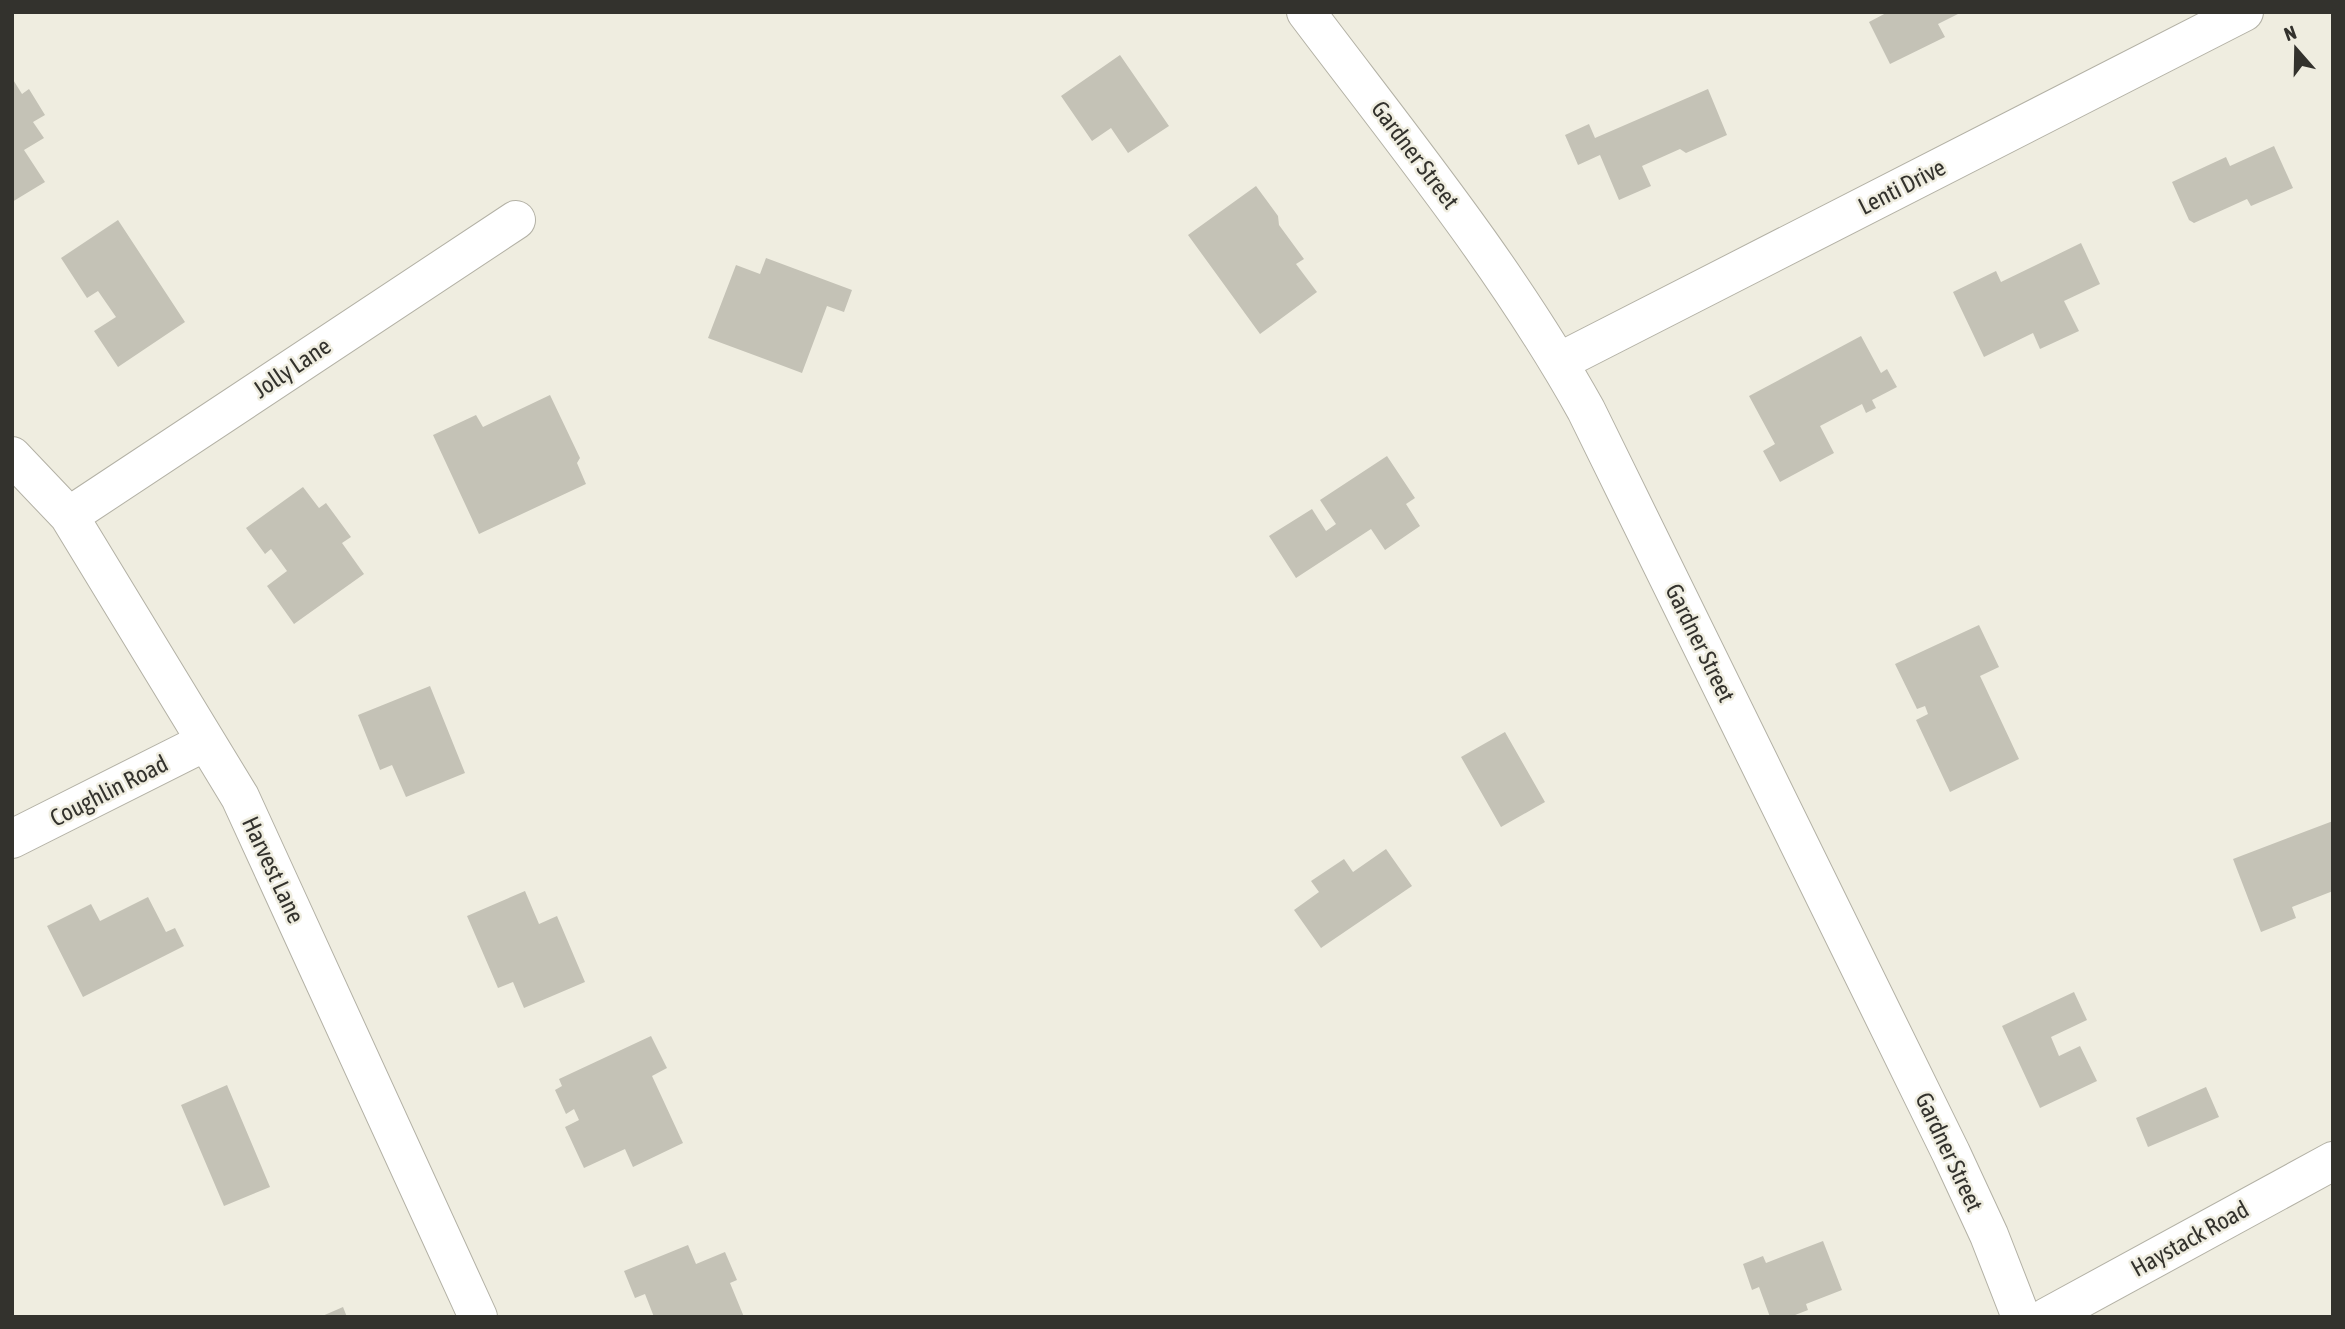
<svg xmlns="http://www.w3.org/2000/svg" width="2345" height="1329" font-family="'Asap Condensed',sans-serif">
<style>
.building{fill:#c4c2b6}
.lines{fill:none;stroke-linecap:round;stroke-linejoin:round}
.minor-casing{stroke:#b3b1a5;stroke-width:40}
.minor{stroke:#fff;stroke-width:38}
.labels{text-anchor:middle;stroke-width:5;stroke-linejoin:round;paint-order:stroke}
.street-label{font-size:24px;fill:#33322d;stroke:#efede0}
</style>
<rect width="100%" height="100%" fill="#efede0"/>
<!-- building -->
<path class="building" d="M 1888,12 L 1962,12 L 1938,24 L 1945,37 L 1890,64 L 1869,22 Z
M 1120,55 L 1169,126 L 1128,153 L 1111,128 L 1092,141 L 1061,96 Z
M 12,78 L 22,94 L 29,89 L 45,115 L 33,122 L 44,138 L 24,150 L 45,182 L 12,202 Z
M 1708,89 L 1727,135 L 1686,153 L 1680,149 L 1642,166 L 1651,186 L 1619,200 L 1600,155 L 1578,165 L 1565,135 L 1589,124 L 1595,138 Z
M 2274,146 L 2293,188 L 2251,206 L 2247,199 L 2194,223 L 2189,220 L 2172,182 L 2226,157 L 2230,166 Z
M 1256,186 L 1278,216 L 1279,225 L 1304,259 L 1296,264 L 1317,292 L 1260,334 L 1188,235 Z
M 118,220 L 185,322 L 118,367 L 94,331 L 116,317 L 98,291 L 87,298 L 61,258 Z
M 2081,243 L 2100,284 L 2064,301 L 2079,331 L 2040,349 L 2033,333 L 1984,357 L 1953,292 L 1996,271 L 2001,282 Z
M 766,258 L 852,290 L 844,312 L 827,306 L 802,373 L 708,338 L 736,265 L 760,274 Z
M 1861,336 L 1881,373 L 1887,369 L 1897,387 L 1872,400 L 1876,408 L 1866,413 L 1862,404 L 1820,426 L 1834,453 L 1780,482 L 1763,451 L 1775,444 L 1749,396 Z
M 550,395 L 580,458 L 577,463 L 586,484 L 479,534 L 433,435 L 476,415 L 483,427 Z
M 1387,456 L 1415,498 L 1406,504 L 1420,526 L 1385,550 L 1371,529 L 1296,578 L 1269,536 L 1312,509 L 1326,531 L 1336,524 L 1320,500 Z
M 303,487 L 319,508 L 326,503 L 351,537 L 342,543 L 364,574 L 294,624 L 267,586 L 287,571 L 271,549 L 265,554 L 246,528 Z
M 1979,625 L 1999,667 L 1980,676 L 2019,759 L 1950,792 L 1916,720 L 1928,714 L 1925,706 L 1917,709 L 1895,664 Z
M 430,686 L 465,773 L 406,797 L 392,765 L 380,770 L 358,715 Z
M 1505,732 L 1545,802 L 1501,827 L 1461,757 Z
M 2333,821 L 2333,891 L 2292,907 L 2296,918 L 2261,932 L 2233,859 Z
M 1386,849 L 1412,886 L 1321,948 L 1294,910 L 1319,892 L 1311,881 L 1344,859 L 1353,872 Z
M 525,891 L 539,924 L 557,916 L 585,982 L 524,1008 L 513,982 L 498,988 L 467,916 Z
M 148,897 L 166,932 L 175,928 L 184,946 L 83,997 L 47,926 L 91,904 L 100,921 Z
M 2074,992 L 2087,1020 L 2051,1037 L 2059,1056 L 2080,1046 L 2097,1081 L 2040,1108 L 2002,1026 Z
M 651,1036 L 667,1068 L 652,1076 L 683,1143 L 633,1167 L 625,1149 L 584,1168 L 565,1127 L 579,1120 L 574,1109 L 566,1114 L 555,1090 L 562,1086 L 559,1079 Z
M 227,1085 L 270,1187 L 224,1206 L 181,1105 Z
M 2206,1087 L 2219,1117 L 2148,1147 L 2136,1118 Z
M 1823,1241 L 1842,1290 L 1806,1304 L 1808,1310 L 1790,1317 L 1770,1317 L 1759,1287 L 1752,1290 L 1743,1264 L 1763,1256 L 1766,1263 Z
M 688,1245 L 696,1264 L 725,1252 L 737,1280 L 730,1283 L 744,1317 L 654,1317 L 645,1294 L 635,1298 L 624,1271 Z
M 343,1307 L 347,1317 L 320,1317 Z"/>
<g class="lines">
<!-- minor casing -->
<g class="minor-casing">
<path id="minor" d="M 1306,12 C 1404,142 1507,268 1586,410 L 1951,1153 L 1989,1235 L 2021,1317
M 1559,362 L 2244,12
M 12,456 L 69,516 L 240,797 L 478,1317
M 69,516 L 516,220
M 12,839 L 205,742
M 2047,1317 L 2333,1161"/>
</g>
<!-- minor -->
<use href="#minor" class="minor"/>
</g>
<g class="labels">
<!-- street labels -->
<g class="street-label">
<text transform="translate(1415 155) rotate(53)" y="8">Gardner Street</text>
<text transform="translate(1902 187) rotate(-27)" y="8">Lenti Drive</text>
<text transform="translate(292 368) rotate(-34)" y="8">Jolly Lane</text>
<text transform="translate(1700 643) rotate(64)" y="8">Gardner Street</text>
<text transform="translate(109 791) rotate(-27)" y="8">Coughlin Road</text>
<text transform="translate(273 870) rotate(65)" y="8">Harvest Lane</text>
<text transform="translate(1949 1152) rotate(65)" y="8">Gardner Street</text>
<text transform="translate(2190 1239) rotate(-29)" y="8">Haystack Road</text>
</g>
</g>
<!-- border -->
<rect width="2345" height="1329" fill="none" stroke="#33322d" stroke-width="28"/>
<!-- north arrow -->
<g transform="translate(2296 49) rotate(340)" stroke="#efede0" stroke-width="5" paint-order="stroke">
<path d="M0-5L12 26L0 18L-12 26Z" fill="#33322d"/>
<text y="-10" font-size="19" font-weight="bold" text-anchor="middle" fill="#33322d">N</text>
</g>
</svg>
